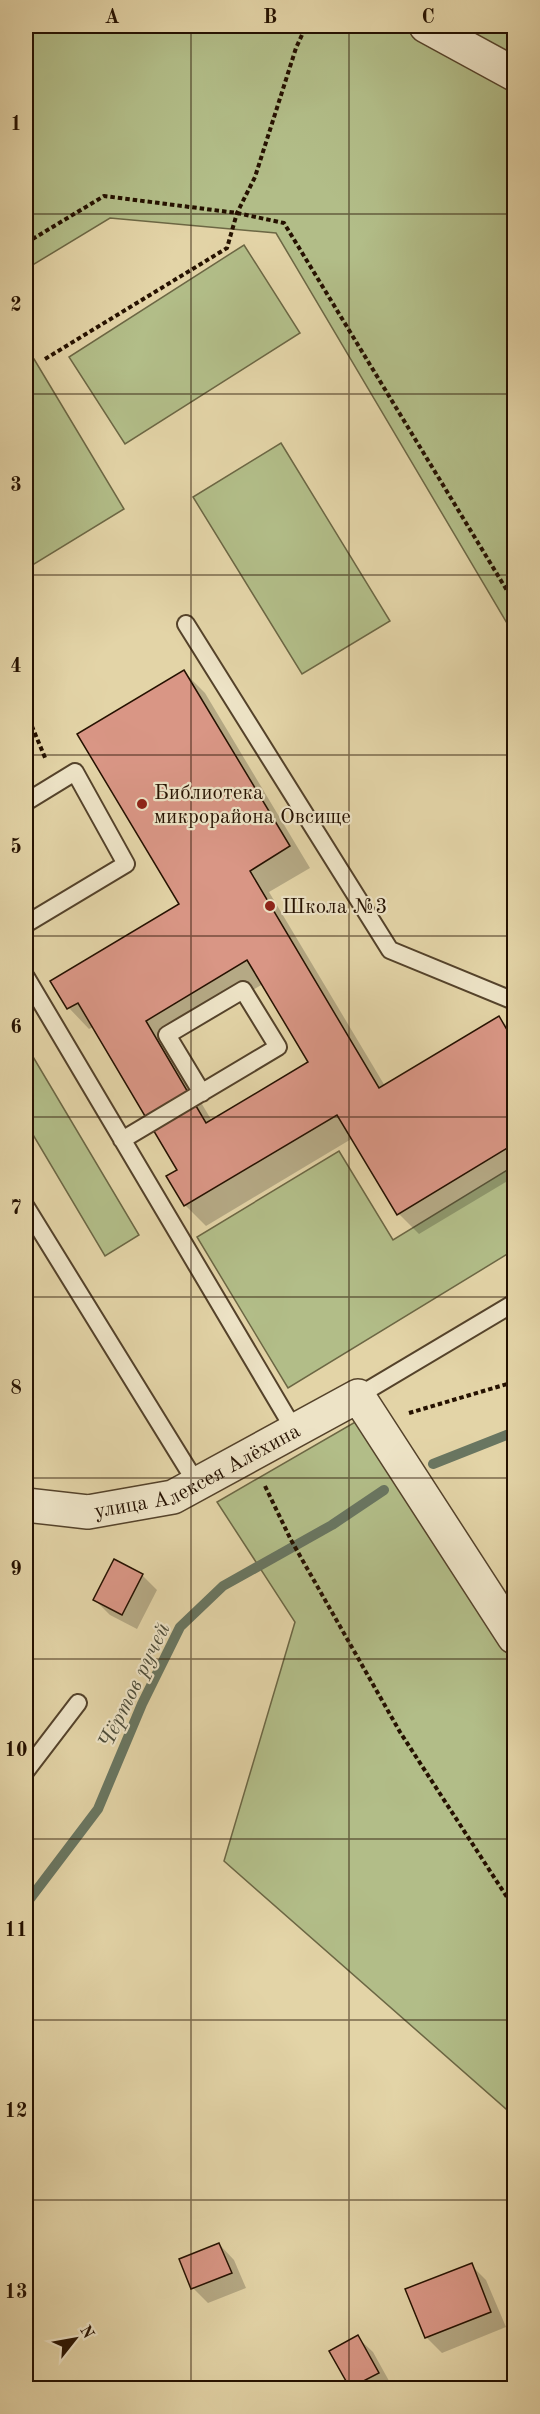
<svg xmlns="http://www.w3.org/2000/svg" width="540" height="2414" font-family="'Old Standard TT',serif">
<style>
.green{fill:#b2bd88;stroke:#6c6744;stroke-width:1.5}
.shadow{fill:#0003;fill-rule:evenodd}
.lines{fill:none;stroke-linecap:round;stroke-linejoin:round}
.stream{stroke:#697661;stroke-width:10}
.building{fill:#d99685;stroke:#251100;stroke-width:1.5;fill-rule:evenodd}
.lane-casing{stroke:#54422a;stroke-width:20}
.street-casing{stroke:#54422a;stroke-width:36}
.path{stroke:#251100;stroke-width:4;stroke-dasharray:4.5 3;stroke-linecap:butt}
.lane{stroke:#ede3c6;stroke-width:16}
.street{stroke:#ede3c6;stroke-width:33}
.grid{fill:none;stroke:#251100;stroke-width:1.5;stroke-opacity:0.55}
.poi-dot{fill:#8f2418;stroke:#ede3c6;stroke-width:2}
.labels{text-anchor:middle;stroke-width:4.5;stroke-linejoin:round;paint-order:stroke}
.poi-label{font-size:21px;fill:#251100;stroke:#ede3c6;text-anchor:start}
.street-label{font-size:21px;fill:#251100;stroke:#ede3c6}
.water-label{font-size:22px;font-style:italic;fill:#4d4c39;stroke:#ede3c6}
.neatline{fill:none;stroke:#251100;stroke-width:2}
.grid-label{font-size:20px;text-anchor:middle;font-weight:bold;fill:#251100}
</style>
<rect width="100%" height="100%" fill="#e3d4a7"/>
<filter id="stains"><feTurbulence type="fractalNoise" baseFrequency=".00333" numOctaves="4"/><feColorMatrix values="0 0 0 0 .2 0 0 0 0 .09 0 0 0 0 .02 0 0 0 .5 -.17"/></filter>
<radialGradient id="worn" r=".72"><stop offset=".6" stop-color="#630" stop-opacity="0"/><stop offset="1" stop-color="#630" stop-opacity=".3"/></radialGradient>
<!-- green -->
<path class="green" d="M 26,26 L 514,26 L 514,635 L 276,233 L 110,218 L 26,269 Z
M 244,245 L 300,333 L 125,444 L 69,357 Z
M 34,359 L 124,509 L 26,569 L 26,365 Z
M 281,443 L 390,621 L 302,674 L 193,497 Z
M 26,1045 L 139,1235 L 105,1256 L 26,1123 Z
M 339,1151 L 393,1240 L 514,1166 L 514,1250 L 288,1388 L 197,1237 Z
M 357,1421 L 514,1664 L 514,2116 L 224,1861 L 295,1622 L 217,1502 Z"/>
<!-- shadow -->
<path class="shadow" d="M 184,672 L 205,693 L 310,868 L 269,892 L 385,1086 L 499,1018 L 514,1033 L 514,1177 L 419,1234 L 399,1214 L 353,1138 L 206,1226 L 185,1205 L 179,1170 L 93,1027 L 89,1029 L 69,1008 L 52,981 L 181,905 ZM 263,984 L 310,1062 L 212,1121 L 165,1042 Z
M 142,1575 L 157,1590 L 137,1629 L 110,1615 L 95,1600 Z
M 219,2244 L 234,2260 L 246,2288 L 208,2303 L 193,2288 Z
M 471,2265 L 486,2280 L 506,2327 L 442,2353 L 427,2338 L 407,2290 Z
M 357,2337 L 373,2352 L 393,2388 L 352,2388 L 331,2352 Z"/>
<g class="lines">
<!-- stream -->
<path class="stream" d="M 433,1464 L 514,1432
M 26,1904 L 98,1809 L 142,1704 L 180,1627 L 223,1586 L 332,1525 L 384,1490"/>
</g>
<!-- building -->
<path class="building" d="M 184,670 L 290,846 L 250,871 L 379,1088 L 499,1016 L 514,1042 L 514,1144 L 397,1215 L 337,1115 L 184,1206 L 166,1176 L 177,1170 L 78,1003 L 67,1009 L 50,981 L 179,904 L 77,734 ZM 247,960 L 308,1062 L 206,1123 L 146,1021 Z
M 114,1559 L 143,1574 L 122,1615 L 93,1600 Z
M 219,2243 L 232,2273 L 191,2289 L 179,2259 Z
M 472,2263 L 491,2312 L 425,2338 L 405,2289 Z
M 358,2335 L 379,2373 L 350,2388 L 329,2351 Z"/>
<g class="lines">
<!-- lane casing -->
<g class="lane-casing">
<path id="lane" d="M 186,624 L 390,950 L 514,1001
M 26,802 L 75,772 L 126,864 L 26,924
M 26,977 L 295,1431
M 122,1140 L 278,1047 L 243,990 L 167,1035 L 202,1093
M 26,1207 L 197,1484
M 358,1396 L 514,1303
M 26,1771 L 78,1703"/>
</g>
<!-- street casing -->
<g class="street-casing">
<g id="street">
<path d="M 426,26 L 514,74"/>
<path id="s1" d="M 26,1505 L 88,1512 L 173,1497 L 358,1396 L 514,1637"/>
</g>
</g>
<!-- path -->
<path class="path" d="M 26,243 L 104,196 L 237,213 L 284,223 L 514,602
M 45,359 L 227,248 L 237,213 L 255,177 L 296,48 L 306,26
M 26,712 L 46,760
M 409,1413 L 514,1382
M 265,1486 L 291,1540 L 400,1732 L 514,1908"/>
<!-- lane -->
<use href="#lane" class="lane"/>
<!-- street -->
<use href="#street" class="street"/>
</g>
<!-- grid -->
<path class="grid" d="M 191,26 L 191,2388M 349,26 L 349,2388M 26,214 L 514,214M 26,394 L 514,394M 26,575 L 514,575M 26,755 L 514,755M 26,936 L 514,936M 26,1117 L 514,1117M 26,1297 L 514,1297M 26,1478 L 514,1478M 26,1659 L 514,1659M 26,1839 L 514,1839M 26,2020 L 514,2020M 26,2200 L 514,2200"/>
<!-- markers -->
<g class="poi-dot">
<circle cx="142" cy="804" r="6"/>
<circle cx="270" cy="906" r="6"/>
</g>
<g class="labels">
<!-- poi labels -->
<g class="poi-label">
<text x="154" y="799">Библиотека<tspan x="154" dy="24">микрорайона Овсище</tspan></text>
<text x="282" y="913">Школа №3</text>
</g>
<!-- street labels -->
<g class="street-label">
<text dy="7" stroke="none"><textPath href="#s1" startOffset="180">улица Алексея Алёхина</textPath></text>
</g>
<!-- water labels -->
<g class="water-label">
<text transform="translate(133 1685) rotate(-64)" y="8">Чёртов ручей</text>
</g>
</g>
<!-- margin -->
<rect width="540" height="2414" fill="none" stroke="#e3d4a7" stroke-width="66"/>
<!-- north arrow -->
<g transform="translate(75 2339) rotate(59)" stroke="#ede3c6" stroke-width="4.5" paint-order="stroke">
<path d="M0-4.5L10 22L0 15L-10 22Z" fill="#251100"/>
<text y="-9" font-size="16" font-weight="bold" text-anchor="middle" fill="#251100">N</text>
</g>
<rect x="33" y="33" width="474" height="2348" class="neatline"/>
<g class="grid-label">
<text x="112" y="23">A</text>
<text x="270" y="23">B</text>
<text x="428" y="23">C</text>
<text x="16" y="130">1</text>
<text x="16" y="311">2</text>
<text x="16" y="491">3</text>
<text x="16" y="672">4</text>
<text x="16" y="853">5</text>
<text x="16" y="1033">6</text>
<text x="16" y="1214">7</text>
<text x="16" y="1394">8</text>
<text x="16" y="1575">9</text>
<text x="16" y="1756">10</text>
<text x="16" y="1936">11</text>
<text x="16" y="2117">12</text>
<text x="16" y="2298">13</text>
</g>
<rect width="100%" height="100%" filter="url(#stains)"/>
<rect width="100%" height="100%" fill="url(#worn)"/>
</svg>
